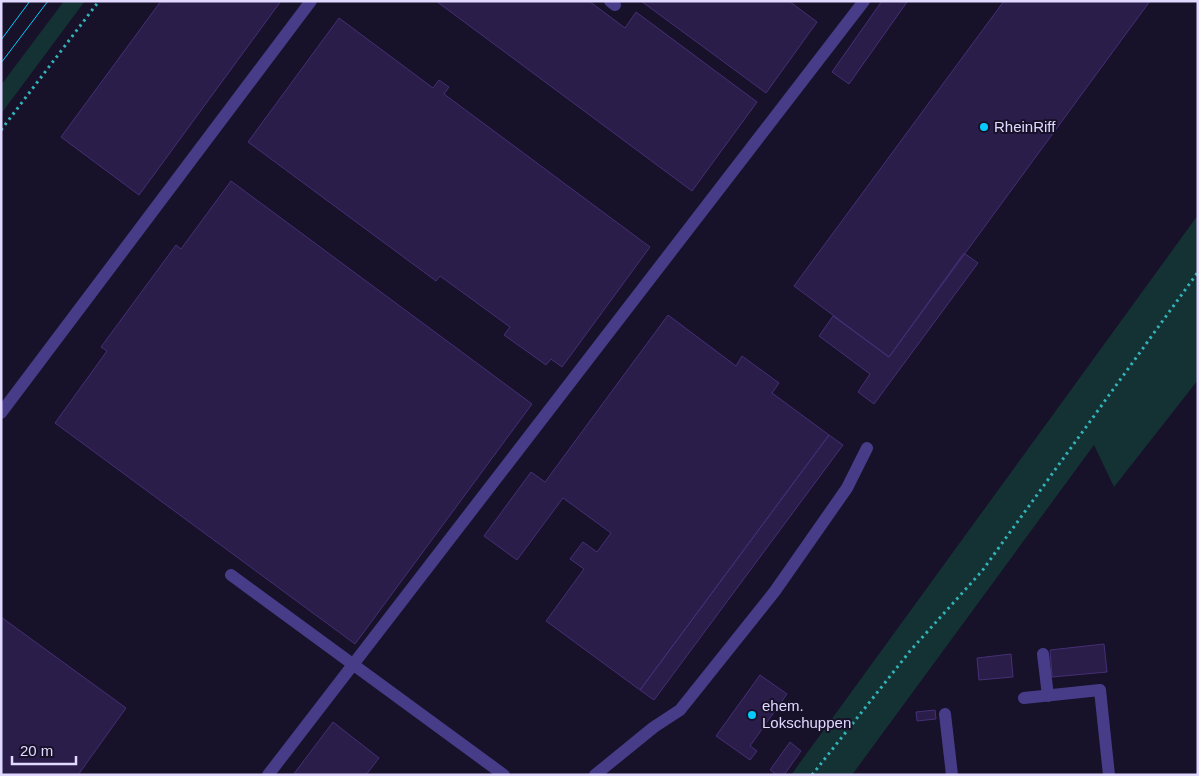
<svg xmlns="http://www.w3.org/2000/svg" width="1199" height="776" font-family="Helvetica,sans-serif">
<style>
.green{fill:#143133}
.building{fill:#2b1d4a;stroke:#452f76}
.lines{fill:none;stroke-linecap:round;stroke-linejoin:round}
.path{stroke:#31b4ba;stroke-width:3;stroke-dasharray:2.5 4;stroke-linecap:butt}
.service{stroke:#473c88;stroke-width:12}
.tram{stroke:#07cafd;stroke-width:1}
.poi-dot{fill:#07cafd;stroke:#171129;stroke-width:2}
.labels{text-anchor:middle;stroke-width:4;stroke-linejoin:round;paint-order:stroke}
.poi-label{font-size:15px;fill:#e1d9ff;stroke:#171129;text-anchor:start}
</style>
<rect width="100%" height="100%" fill="#171129"/>
<!-- green -->
<path class="green" d="M 64,1 L 85,1 L 1,114 L 1,85 Z
M 1198,215 L 1198,380 L 1114,487 L 1094,445 L 852,775 L 791,775 Z"/>
<!-- building -->
<path class="building" d="M 161,1 L 281,1 L 139,195 L 61,137 Z
M 436,1 L 589,1 L 625,28 L 636,12 L 757,102 L 692,191 Z
M 641,1 L 789,1 L 817,22 L 766,93 Z
M 882,1 L 907,2 L 849,84 L 832,72 Z
M 1004,1 L 1150,1 L 889,357 L 794,286 Z
M 339,18 L 433,88 L 439,80 L 449,87 L 444,94 L 650,247 L 562,367 L 551,359 L 546,365 L 504,335 L 510,327 L 440,276 L 436,281 L 248,142 Z
M 231,181 L 532,404 L 355,644 L 55,423 L 107,351 L 101,347 L 176,245 L 181,249 Z
M 964,253 L 978,263 L 874,404 L 858,392 L 870,374 L 819,336 L 833,316 L 889,357 Z
M 668,315 L 736,366 L 742,356 L 779,383 L 772,393 L 829,435 L 640,690 L 546,621 L 584,569 L 570,559 L 583,542 L 597,552 L 611,533 L 563,498 L 517,560 L 484,536 L 531,472 L 545,482 Z
M 829,435 L 843,445 L 654,700 L 640,690 Z
M 1,617 L 126,708 L 78,775 L 1,775 Z
M 1104,644 L 1107,672 L 1052,677 L 1050,650 Z
M 1011,654 L 1013,677 L 979,680 L 977,658 Z
M 760,675 L 787,694 L 750,746 L 757,751 L 750,760 L 716,736 Z
M 935,710 L 936,719 L 917,721 L 916,712 Z
M 333,722 L 379,758 L 366,775 L 293,775 Z
M 790,742 L 801,751 L 784,775 L 777,775 L 770,770 Z"/>
<g class="lines">
<!-- path -->
<path class="path" d="M 1,130 L 99,1
M 812,775 L 910,651 L 982,571 L 1198,272"/>
<!-- service -->
<path class="service" d="M 610,1 L 615,5
M 1,413 L 311,1
M 231,575 L 504,775
M 1043,654 L 1048,696
M 1024,698 L 1100,690 L 1109,775
M 945,714 L 952,775
M 268,775 L 864,1
M 595,775 L 654,727 L 680,710 L 775,591 L 847,488 L 867,448"/>
<!-- tram -->
<path class="tram" d="M 1,40 L 30,1
M 1,63 L 48,1"/>
</g>
<!-- markers -->
<g class="poi-dot">
<circle cx="984" cy="127" r="5"/>
<circle cx="752" cy="715" r="5"/>
</g>
<g class="labels">
<!-- poi labels -->
<g class="poi-label">
<text x="994" y="132">RheinRiff</text>
<text x="762" y="711">ehem.<tspan x="762" dy="17">Lokschuppen</tspan></text>
</g>
</g>
<!-- border -->
<rect width="1199" height="776" fill="none" stroke="#e1d9ff" stroke-width="5"/>
<!-- scale -->
<path d="M12 756v8h64v-8" fill="none" stroke="#e1d9ff" stroke-width="2.5"/>
<text x="20" y="756" font-size="15" fill="#e1d9ff" stroke="#171129" stroke-width="4" paint-order="stroke">20 m</text>
</svg>
